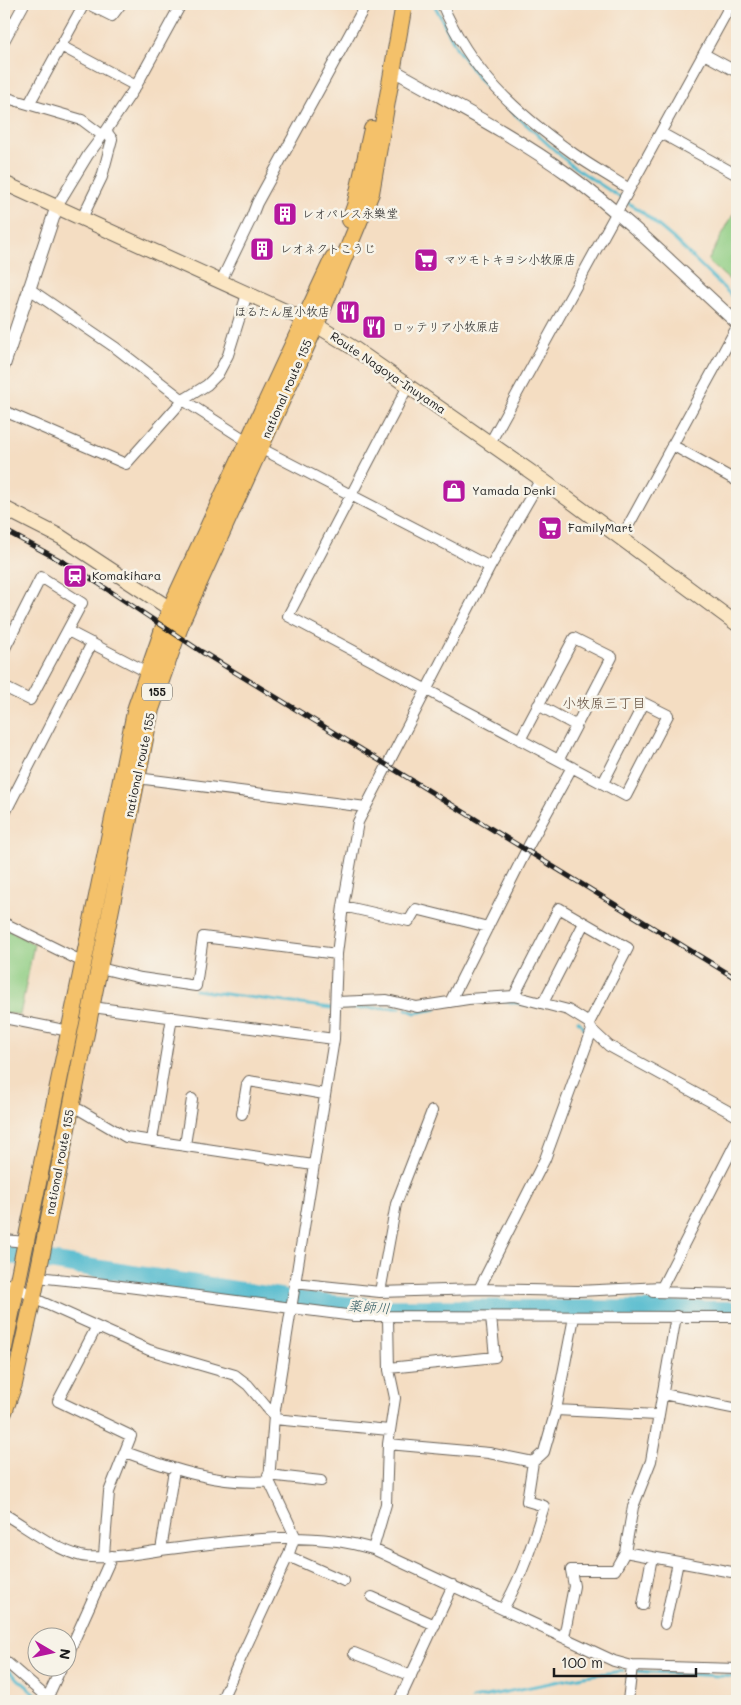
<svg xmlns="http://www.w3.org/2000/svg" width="741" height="1705" font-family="Mali,'Klee One',sans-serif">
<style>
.green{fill:#8fcd83;stroke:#567450}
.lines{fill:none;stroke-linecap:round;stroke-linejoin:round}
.stream{stroke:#50b9ce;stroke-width:3}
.river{stroke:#50b9ce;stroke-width:18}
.minor-casing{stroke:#686056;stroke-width:12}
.tertiary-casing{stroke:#686056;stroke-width:14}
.secondary-casing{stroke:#686056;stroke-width:16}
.trunk-casing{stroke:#686056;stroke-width:18}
.minor{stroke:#fff;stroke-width:10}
.tertiary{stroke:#fff;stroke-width:12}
.secondary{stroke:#fbe6c3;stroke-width:14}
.trunk{stroke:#f4c16a;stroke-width:16}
.rail-casing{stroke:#1c1c1c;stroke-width:5}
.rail{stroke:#f7f3e8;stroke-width:3;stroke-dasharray:9;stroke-linecap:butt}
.labels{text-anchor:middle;stroke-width:5;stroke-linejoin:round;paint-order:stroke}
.shield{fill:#f7f3e8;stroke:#5e5c59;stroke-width:1}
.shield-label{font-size:11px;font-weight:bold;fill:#1c1c1c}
.poi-label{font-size:12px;fill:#1c1c1c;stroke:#f7f3e8;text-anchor:start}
.street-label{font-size:12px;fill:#1c1c1c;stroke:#f7f3e8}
.neighbourhood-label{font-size:14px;fill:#604b3a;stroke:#f7f3e8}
.water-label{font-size:14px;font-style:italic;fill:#315b63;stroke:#f7f3e8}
</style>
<rect width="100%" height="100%" fill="#f7f3e8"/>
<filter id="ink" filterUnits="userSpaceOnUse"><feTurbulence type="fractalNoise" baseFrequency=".02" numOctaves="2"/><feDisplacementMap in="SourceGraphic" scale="10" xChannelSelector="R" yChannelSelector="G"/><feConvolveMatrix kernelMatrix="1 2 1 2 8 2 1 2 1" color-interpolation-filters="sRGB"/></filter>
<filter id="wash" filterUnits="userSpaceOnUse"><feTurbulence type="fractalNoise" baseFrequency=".0096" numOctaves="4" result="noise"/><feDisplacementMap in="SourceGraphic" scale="20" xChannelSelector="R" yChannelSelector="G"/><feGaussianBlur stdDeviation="1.12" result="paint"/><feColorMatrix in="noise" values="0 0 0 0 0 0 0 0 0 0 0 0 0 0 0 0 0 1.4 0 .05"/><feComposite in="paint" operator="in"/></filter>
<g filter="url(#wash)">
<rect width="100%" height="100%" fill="#f4ddc2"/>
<!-- green -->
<path class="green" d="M 737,207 L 737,287 L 708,261 Z
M 4,928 L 34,944 L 20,1015 L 4,1012 Z"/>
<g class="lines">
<!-- stream -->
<path class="stream" d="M 434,4 L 457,49 L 480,80 L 498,99 L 571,165 L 642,212 L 674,239 L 737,301
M 195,990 L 331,1008
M 505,1001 L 528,1005
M 344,1008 L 400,1008
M 406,1009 L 415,1013 L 436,1009
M 578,1021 L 586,1030
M 4,1667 L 44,1701
M 633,1671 L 737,1677
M 472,1699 L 584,1676 L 623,1671"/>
<!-- river -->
<path class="river" d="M 4,1254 L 312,1302 L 381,1308 L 737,1310"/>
</g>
</g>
<g filter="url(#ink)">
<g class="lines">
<!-- minor casing -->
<g class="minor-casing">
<path id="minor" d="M 88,4 L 112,16 L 121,4
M 442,4 C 471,72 515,112 574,154 C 592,167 611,177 629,189
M 4,41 L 24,4
M 61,46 L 136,86
M 704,54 L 737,72
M 4,97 L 82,120 L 102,135
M 29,104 L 84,4
M 661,133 L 737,175
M 57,206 L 88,155 L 106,131
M 82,218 L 102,177 L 112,139 L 106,131 L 136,86 L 181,4
M 221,281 L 250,221 L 257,203 L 366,4
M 28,288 L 116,348 L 183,400 L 247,441
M 408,386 L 288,616 L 626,796 L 668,715 L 644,703 L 603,783
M 4,411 L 126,464 L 183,400 L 207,385 L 218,374 L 228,355 L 247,294
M 490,443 L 731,4
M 672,445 L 737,481
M 260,448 L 490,567
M 621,539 L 737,327
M 68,631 L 147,672
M 4,650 L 41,577 L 82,603 L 30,700 L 4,687
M 538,705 L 575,725
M 520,740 L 574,638 L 612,657 L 559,759
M 137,778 L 366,807
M 4,815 L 92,643
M 343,906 L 409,921 L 416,909 L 488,927
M 4,923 L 83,962
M 100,968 L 141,978 L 196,986 L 203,937 L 337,954
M 514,996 L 559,908 L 628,948 L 589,1023
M 336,1002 L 387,1000 L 417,1007 L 468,999 L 514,996 L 568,1010 L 589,1023 L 592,1030 L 609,1046 L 737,1116
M 450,1002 L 529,845 L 572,767
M 543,1003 L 584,923
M 92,1007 L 334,1039
M 4,1018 L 69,1031
M 80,1110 L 126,1137 L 313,1165
M 242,1114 L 247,1084 L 249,1081 L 324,1094
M 152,1140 L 172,1017
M 185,1145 L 192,1099
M 4,1240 L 26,1242
M 37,1277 L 105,1284 L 354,1316 L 737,1317
M 4,1283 L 17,1286 L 33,1298 L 149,1350 L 235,1375 L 248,1385 L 274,1416
M 294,1283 L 380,1292 L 479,1289 L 578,1291 L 662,1287 L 737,1140
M 479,1289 L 545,1159 L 592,1030
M 380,1292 L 396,1204 L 432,1111
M 653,1292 L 737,1294
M 96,1328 L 58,1401 L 131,1436 L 109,1492 L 104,1555
M 389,1368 L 495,1357 L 491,1317
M 663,1394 L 737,1409
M 556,1410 L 657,1415
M 274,1419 L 389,1430
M 388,1444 L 489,1453 L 533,1462 L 544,1452 L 556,1410 L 574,1317
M 125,1452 C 169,1468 221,1486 269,1481
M 268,1475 L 321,1481
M 4,1514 C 28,1528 54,1549 81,1556 C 97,1560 143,1553 161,1550 C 231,1542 304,1528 373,1549 L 614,1661 L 632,1666 L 737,1669
M 373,1549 L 386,1504 L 388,1444 L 395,1398 L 389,1370 L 388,1318
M 161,1550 L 174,1470
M 625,1552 L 737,1573
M 288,1556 L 344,1581
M 372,1597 L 435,1625
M 643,1605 L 652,1557
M 503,1609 C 522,1577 533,1542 544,1506 L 527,1501 L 533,1462
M 665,1624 L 678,1562
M 564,1637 L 574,1586 L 571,1570 L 615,1570 L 625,1552 L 633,1507 L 651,1461 L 676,1316
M 354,1653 L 411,1676
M 68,1654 L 112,1556
M 4,1660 L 51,1701
M 46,1701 L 61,1668
M 221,1701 L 288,1556 L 295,1536 L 269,1481 L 274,1416 L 334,1039 L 337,954 L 343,906 L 358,822 L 490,567 L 541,479
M 399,1701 L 453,1585
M 628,1701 L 632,1666"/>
</g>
<!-- tertiary casing -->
<g class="tertiary-casing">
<path id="tertiary" d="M 393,70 C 453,104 514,135 569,175 C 629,219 682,273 737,323
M 4,365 L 57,206"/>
</g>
<!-- secondary casing -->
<g class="secondary-casing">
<path id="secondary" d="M 4,183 L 316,325 L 355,349 L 541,479 L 737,624
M 4,508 L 61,537 L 178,614"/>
</g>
<!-- trunk casing -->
<g class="trunk-casing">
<path id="trunk" d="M 350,220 L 355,206 L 372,129
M 4,1348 L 136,707 L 170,609 L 333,258
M 4,1412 L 14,1384 L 33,1298 L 151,709 L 183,618 L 316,325 L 371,193 L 404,4"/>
</g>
<!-- minor -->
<use href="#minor" class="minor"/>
<!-- tertiary -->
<use href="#tertiary" class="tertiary"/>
<!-- secondary -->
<use href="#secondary" class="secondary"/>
<!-- trunk -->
<use href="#trunk" class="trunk"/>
<!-- rail casing -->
<g class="rail-casing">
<path id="rail" d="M 4,530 L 78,570 L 202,652 L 737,979"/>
</g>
<!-- rail -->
<use href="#rail" class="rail"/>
</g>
</g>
<!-- icons -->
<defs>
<g id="building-square" transform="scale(1.25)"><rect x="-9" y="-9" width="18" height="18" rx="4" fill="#b5179e" stroke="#f7f3e8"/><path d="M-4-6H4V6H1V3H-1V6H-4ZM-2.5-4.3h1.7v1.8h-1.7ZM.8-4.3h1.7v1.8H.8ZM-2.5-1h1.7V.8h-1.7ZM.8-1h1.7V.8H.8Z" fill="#fff"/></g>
<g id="supermarket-square" transform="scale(1.25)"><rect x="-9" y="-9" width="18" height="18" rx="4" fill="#b5179e" stroke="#f7f3e8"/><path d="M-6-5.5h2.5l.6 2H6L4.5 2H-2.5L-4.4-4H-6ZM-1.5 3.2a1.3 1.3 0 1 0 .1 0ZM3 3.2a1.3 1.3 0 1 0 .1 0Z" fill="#fff"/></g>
<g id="restaurant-square" transform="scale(1.25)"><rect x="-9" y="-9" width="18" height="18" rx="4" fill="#b5179e" stroke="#f7f3e8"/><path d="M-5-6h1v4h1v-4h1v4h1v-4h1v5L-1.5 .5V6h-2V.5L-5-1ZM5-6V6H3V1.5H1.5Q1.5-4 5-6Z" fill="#fff"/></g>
<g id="shop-square" transform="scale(1.25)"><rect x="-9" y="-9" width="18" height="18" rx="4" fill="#b5179e" stroke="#f7f3e8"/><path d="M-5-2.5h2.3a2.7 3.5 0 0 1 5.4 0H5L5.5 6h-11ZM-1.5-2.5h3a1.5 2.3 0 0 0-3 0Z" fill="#fff"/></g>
<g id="station-square" transform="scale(1.25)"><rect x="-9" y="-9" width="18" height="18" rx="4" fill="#b5179e" stroke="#f7f3e8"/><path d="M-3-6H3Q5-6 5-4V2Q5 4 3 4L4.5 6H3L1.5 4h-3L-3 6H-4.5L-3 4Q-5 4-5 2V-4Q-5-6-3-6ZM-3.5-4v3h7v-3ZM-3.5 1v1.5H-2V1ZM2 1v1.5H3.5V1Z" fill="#fff"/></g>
</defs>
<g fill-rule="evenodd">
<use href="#building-square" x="285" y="214"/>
<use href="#building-square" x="262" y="249"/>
<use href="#supermarket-square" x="426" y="260"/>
<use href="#restaurant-square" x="348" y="312"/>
<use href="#restaurant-square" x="374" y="327"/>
<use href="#shop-square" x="454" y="491"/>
<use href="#supermarket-square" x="550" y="528"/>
<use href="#station-square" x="75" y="576"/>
</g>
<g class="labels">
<!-- shield labels -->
<rect class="shield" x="142" y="683.5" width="30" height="17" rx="4"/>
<g class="shield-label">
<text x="157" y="696">155</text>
</g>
<!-- poi labels -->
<g class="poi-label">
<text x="302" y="218">レオパレス永樂堂</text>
<text x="280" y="253">レオネクトこうじ</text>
<text x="444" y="264">マツモトキヨシ小牧原店</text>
<text x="330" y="316" text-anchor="end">ほるたん屋小牧店</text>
<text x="392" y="331">ロッテリア小牧原店</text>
<text x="472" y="495">Yamada Denki</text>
<text x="568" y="532">FamilyMart</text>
<text x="92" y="580">Komakihara</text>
</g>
<!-- street labels -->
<g class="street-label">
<text transform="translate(388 373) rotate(34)" y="4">Route Nagoya-Inuyama</text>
<text transform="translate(287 389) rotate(-66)" y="4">national route 155</text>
<text transform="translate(140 765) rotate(-78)" y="4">national route 155</text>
<text transform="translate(60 1162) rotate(-79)" y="4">national route 155</text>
</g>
<!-- neighbourhood labels -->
<g class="neighbourhood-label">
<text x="604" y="708">小牧原三丁目</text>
</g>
<!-- water labels -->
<g class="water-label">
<text transform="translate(369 1307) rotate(4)" y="5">薬師川</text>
</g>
</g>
<!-- margin -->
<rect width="741" height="1705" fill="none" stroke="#f7f3e8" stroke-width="20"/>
<!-- north arrow -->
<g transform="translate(52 1652) rotate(99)"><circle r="24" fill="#f7f3e8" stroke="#9f9d96"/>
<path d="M0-4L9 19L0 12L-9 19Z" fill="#b5179e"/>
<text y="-8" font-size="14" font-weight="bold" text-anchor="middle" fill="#1c1c1c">N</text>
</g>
<!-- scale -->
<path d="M554 1668v8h142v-8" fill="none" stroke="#1c1c1c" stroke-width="2.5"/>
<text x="561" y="1668" font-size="15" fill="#1c1c1c" stroke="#f7f3e8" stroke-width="4" paint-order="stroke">100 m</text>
</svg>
